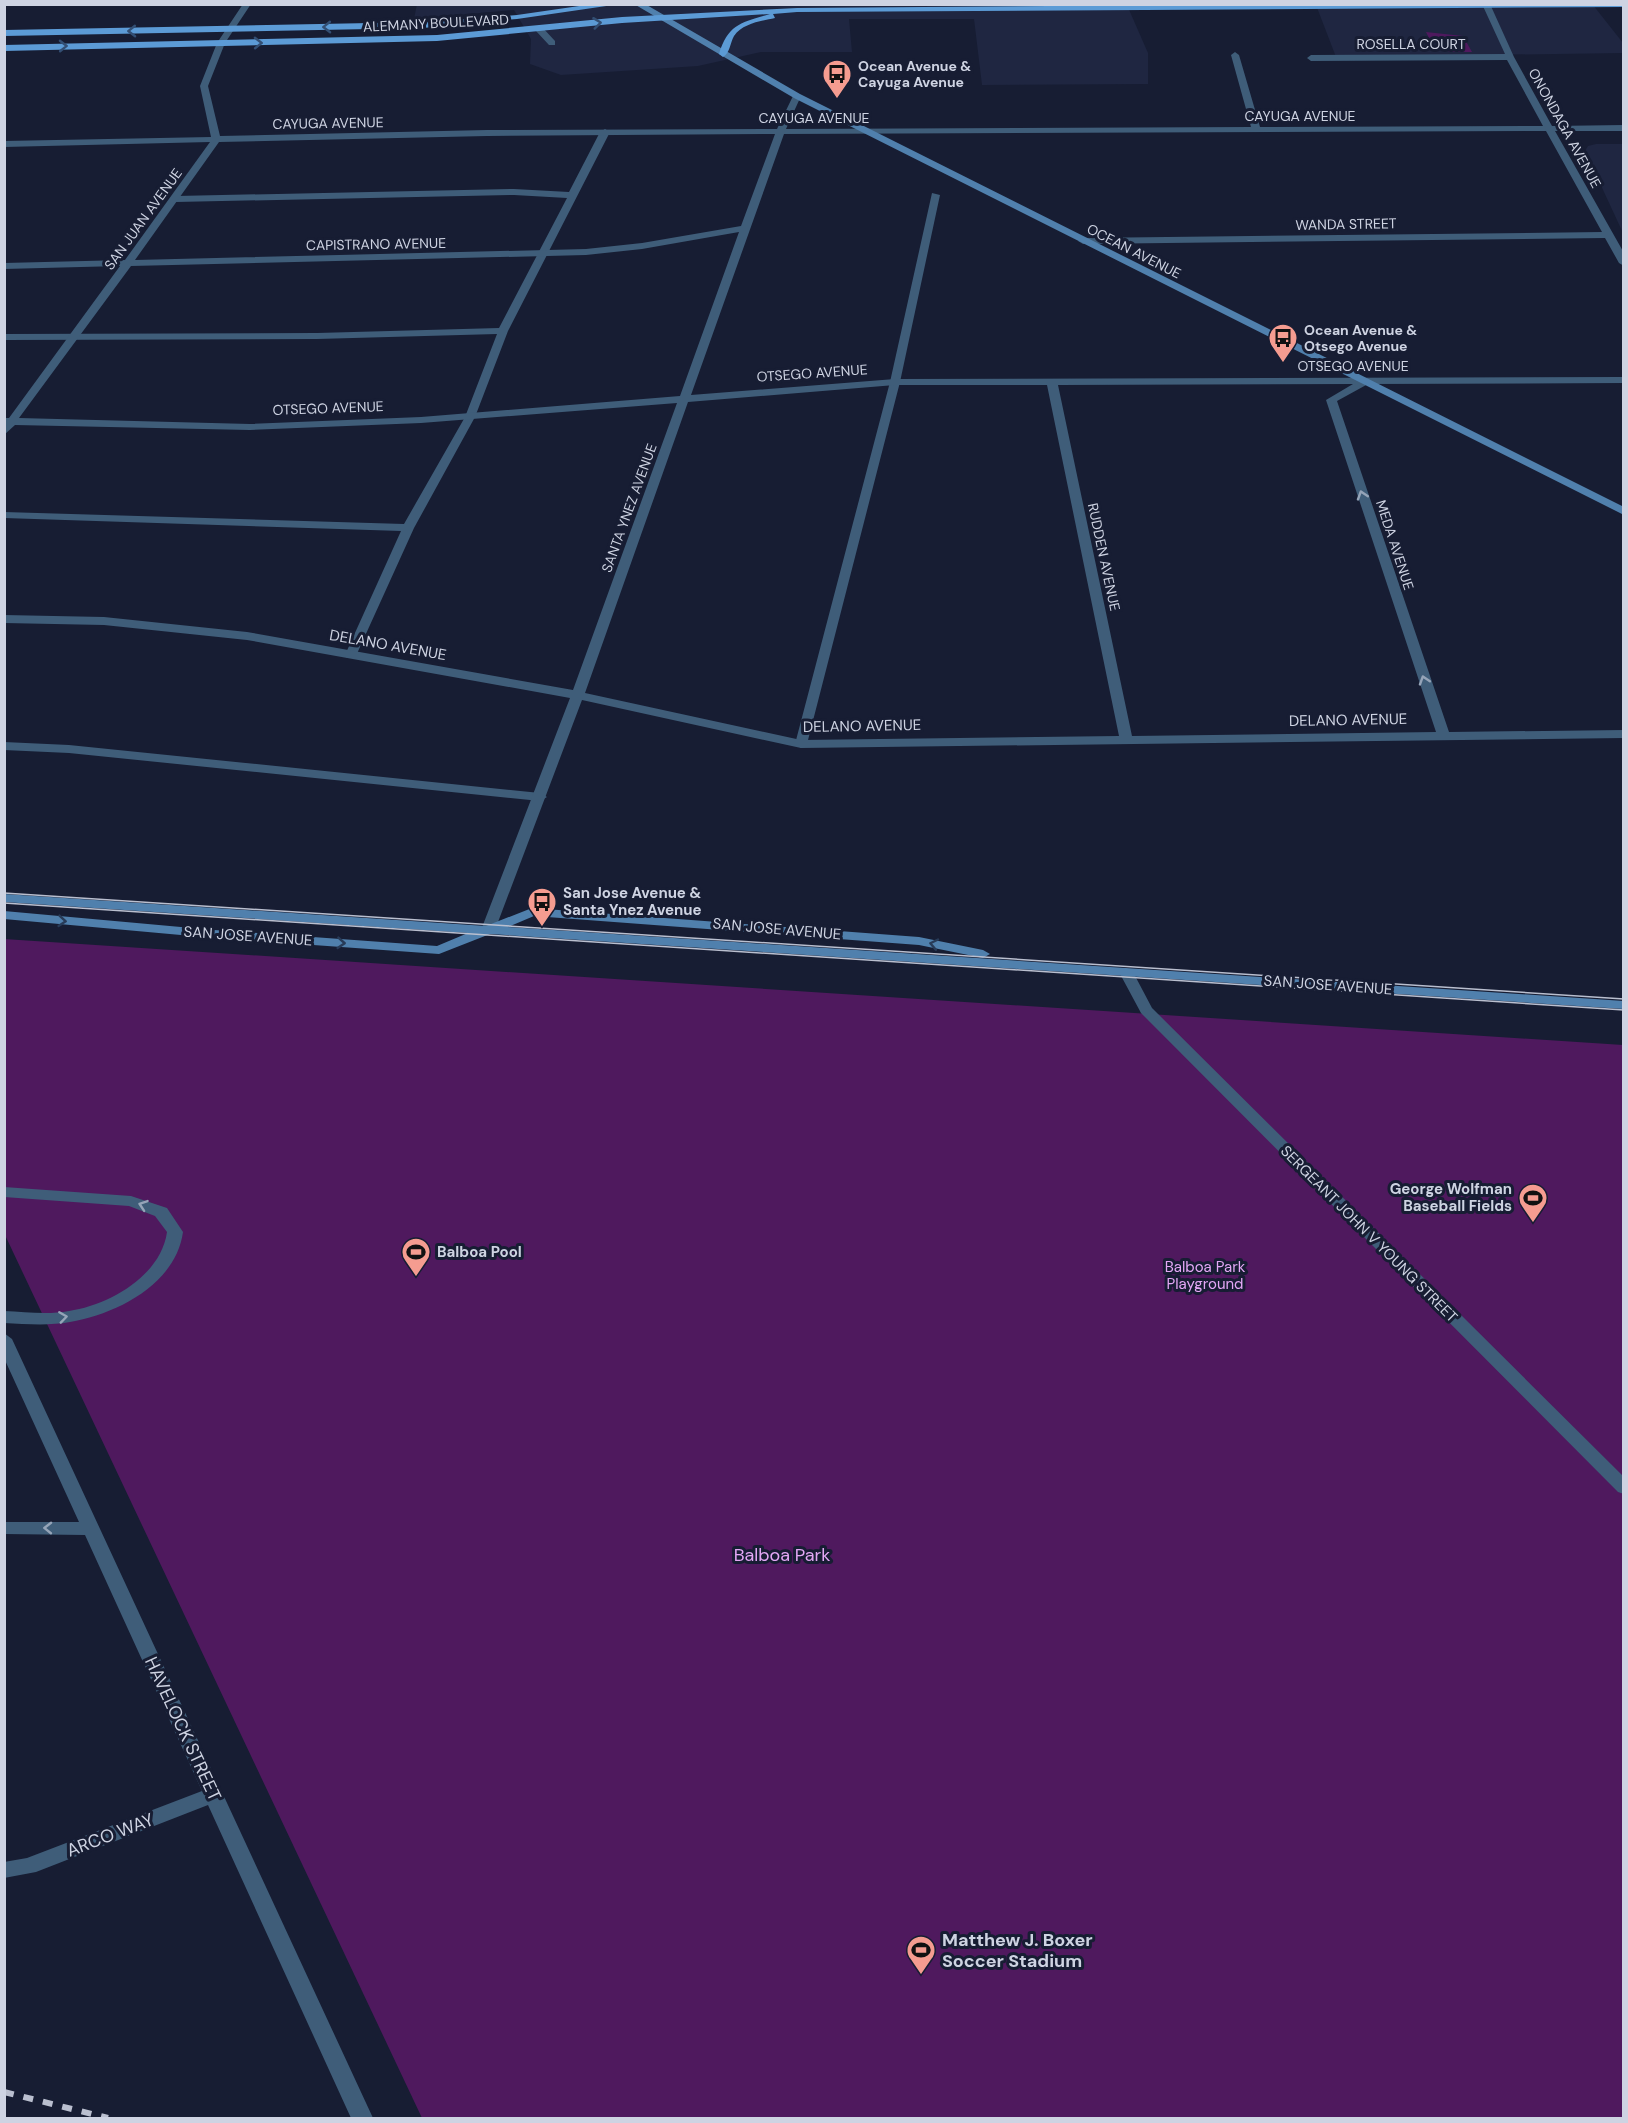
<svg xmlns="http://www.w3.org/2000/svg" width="1628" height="2123" font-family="'DM Sans',sans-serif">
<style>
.built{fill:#1f2641}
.green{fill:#4f195e}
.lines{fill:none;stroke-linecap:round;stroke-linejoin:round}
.service{fill:#3f5d79;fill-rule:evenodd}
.minor{fill:#3f5d79;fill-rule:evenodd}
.secondary{fill:#5080ad;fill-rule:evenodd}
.primary{fill:#5c9bd6;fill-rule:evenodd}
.tram{stroke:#babfcf;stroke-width:1.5}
.rail{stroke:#babfcf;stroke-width:6;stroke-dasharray:10 10;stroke-linecap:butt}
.oneway{stroke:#334f74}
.oneway2{stroke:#95a4b8}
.oneway3{stroke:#283b58}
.labels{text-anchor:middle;stroke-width:6;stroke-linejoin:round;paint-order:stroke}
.far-street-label{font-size:14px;fill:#ced3e2;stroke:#171d33}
.far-poi-label{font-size:14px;font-weight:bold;fill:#ced3e2;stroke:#171d33;text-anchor:start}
.street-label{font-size:15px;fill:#ced3e2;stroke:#171d33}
.poi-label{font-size:15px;font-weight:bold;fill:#ced3e2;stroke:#171d33;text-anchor:start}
.park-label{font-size:15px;fill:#e4a7f6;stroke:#171d33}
.near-park-label{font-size:18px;fill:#e4a7f6;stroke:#171d33}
.near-street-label{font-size:18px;fill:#ced3e2;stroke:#171d33}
.near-poi-label{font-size:18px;font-weight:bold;fill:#ced3e2;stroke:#171d33;text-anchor:start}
</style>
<rect width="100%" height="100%" fill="#171d33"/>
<!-- built -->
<path class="built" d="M 417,4 L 1127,5 L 1148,53 L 1148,84 L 982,85 L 974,19 L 849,19 L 852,52 L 761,52 L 698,66 L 561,75 L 530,64 L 531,39 L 514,10 L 414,19 Z
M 1316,5 L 1593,5 L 1623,43 L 1623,53 L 1336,57 Z
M 1596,144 L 1623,144 L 1623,233 L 1585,151 L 1588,146 Z"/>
<!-- green -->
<path class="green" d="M 1426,32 L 1463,36 L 1472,52 L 1449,52 L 1442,38 L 1429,38 Z
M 4,939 L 1623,1045 L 1623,2118 L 422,2118 L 5,1235 Z"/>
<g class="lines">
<!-- service -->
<path class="service" d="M 536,27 L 542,27 L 555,41 L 555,45 L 549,45 L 536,31 Z
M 605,129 L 610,132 L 508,331 L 475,417 L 414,528 L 355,658 L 347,658 L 345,655 L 401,531 L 4,518 L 4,512 L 404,524 L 465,417 L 497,334 L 317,339 L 4,340 L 4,334 L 317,333 L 499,328 L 567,198 L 514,195 L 176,202 L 171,199 L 176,196 L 514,189 L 569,192 L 600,132 Z
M 932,193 L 940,195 L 900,382 L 807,744 L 801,748 L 795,744 L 890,382 Z
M 4,742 L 69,745 L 540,793 L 547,797 L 540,801 L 69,753 L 4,750 Z
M 1126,968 L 1133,972 L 1152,1008 L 1624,1477 L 1624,1494 L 1618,1492 L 1141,1013 L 1119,972 Z
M 4,1187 L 131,1196 L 167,1208 L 183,1232 C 176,1284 117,1314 70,1322 C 48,1326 26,1324 4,1323 L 4,1311 C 26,1312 48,1315 69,1311 C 109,1305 161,1276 167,1232 L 155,1216 L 129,1206 L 4,1197 Z"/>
<!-- minor -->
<path class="minor" d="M 243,4 L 251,4 L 225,43 L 208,86 L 220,136 L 487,130 L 777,129 L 793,96 L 797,93 L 801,96 L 786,129 L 1251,127 L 1231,55 L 1235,52 L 1239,55 L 1260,127 L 1543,126 L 1507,60 L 1311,61 L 1307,58 L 1311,55 L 1505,54 L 1482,4 L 1490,4 L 1514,57 L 1552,126 L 1624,125 L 1624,131 L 1555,131 L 1624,253 L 1624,266 L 1619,263 L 1605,238 L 1083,244 L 1078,241 L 1083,238 L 1602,232 L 1546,131 L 784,134 L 691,395 L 895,379 L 1624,377 L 1624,383 L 1368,384 L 1337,401 L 1449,732 L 1624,730 L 1624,738 L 801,748 L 582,700 L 495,930 L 488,934 L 483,933 L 481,930 L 570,698 L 247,640 L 104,625 L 4,623 L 4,615 L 104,617 L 247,632 L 573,690 L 677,403 L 421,423 L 250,430 L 15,425 L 4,435 L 4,418 L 9,418 L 120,266 L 4,269 L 4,263 L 125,260 L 210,142 L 4,147 L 4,141 L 211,137 L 200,86 L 217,43 ZM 775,134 L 741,226 L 642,243 L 586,249 L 135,260 L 219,142 L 487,136 ZM 739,232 L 680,396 L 421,417 L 250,424 L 19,418 L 131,266 L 586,255 L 642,249 ZM 1353,384 L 1326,400 L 1436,732 L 1132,736 L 1058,385 ZM 895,385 L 1047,385 L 1119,736 L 801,740 L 585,693 L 688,402 Z
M 4,1333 L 12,1339 L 373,2118 L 351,2118 L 208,1805 L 36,1872 L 4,1878 L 4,1862 L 27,1858 L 202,1791 L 85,1535 L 4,1534 L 4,1522 L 79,1522 L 4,1358 Z"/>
<!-- secondary -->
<path class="secondary" d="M 634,4 L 645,4 L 800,94 L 1624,507 L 1624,515 L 794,98 Z
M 4,894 L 486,926 L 532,908 L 919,937 L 983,950 L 990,954 L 983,958 L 919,945 L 534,916 L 508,927 L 1624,1001 L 1624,1009 L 490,934 L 439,954 L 214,938 L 4,919 L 4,911 L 214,930 L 437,946 L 468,933 L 4,902 Z"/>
<!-- primary -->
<path class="primary" d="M 593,4 L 620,4 L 517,19 L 423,28 L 4,36 L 4,30 L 423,22 L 517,15 Z
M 1297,4 L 1624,4 L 1624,7 L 797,12 L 773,14 L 775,18 C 762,21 743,23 734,36 C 730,43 730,53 723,57 L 719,54 C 728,24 742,22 770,14 L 622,23 L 437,41 L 4,51 L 4,45 L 437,35 L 622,17 L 797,8 Z"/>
<!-- tram -->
<path class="tram" d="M 4,893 L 1624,999
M 4,903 L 1624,1010"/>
<!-- rail -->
<path class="rail" d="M 4,2092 L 108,2118"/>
</g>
<!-- one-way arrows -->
<defs><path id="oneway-chevron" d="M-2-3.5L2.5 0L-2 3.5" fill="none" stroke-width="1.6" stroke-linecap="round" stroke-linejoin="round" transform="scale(1.5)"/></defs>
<g class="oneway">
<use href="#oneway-chevron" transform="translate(597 23) rotate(-7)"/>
<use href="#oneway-chevron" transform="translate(327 27) rotate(179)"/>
<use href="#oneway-chevron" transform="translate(132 31) rotate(179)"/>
<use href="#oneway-chevron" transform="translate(258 43) rotate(-1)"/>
<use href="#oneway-chevron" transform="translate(63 46) rotate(-1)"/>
</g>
<g class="oneway2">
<use href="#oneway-chevron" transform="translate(1362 495) rotate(-108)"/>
<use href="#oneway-chevron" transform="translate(1424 680) rotate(-108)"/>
<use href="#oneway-chevron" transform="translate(143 1205) rotate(-161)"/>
<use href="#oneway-chevron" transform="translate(63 1317) rotate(-8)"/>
<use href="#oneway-chevron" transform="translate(48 1528) rotate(-179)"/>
</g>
<g class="oneway3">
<use href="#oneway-chevron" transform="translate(62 921) rotate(5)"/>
<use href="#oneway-chevron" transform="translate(341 943) rotate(4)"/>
<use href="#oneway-chevron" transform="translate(934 944) rotate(-168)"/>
</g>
<!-- icons -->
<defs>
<g id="bus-pin" transform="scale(1.5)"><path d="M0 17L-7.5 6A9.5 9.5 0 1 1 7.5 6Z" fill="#f59c90" stroke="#171d33"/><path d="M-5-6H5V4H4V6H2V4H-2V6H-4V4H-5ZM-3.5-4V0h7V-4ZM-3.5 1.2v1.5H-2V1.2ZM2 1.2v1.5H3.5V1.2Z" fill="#111"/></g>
<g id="stadium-pin" transform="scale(1.5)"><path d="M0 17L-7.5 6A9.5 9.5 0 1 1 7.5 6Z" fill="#f59c90" stroke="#171d33"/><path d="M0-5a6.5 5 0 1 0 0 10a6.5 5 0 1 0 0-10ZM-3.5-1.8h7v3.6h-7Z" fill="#111"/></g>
</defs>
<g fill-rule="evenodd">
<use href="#bus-pin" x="837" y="74"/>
<use href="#bus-pin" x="1283" y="338"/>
<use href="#bus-pin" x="542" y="902"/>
<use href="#stadium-pin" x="1533" y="1198"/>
<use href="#stadium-pin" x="416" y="1252"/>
<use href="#stadium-pin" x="921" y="1950"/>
</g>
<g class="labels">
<!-- far-street labels -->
<g class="far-street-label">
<text transform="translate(436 23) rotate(-3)" y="5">ALEMANY BOULEVARD</text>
<text x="1411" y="49">ROSELLA COURT</text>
<text x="1300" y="121">CAYUGA AVENUE</text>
<text x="814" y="123">CAYUGA AVENUE</text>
<text transform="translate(328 123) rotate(-1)" y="5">CAYUGA AVENUE</text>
<text transform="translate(1565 128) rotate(61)" y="5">ONONDAGA AVENUE</text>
<text transform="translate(143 219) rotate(-54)" y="5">SAN JUAN AVENUE</text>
<text transform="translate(1346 224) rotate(-1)" y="5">WANDA STREET</text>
<text transform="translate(376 244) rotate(-1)" y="5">CAPISTRANO AVENUE</text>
<text transform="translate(1134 251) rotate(27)" y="5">OCEAN AVENUE</text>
<text x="1353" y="371">OTSEGO AVENUE</text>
<text transform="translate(812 373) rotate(-4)" y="5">OTSEGO AVENUE</text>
<text transform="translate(328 408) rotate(-2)" y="5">OTSEGO AVENUE</text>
<text transform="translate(629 508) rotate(-70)" y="5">SANTA YNEZ AVENUE</text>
<text transform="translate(1395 545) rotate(72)" y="5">MEDA AVENUE</text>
<text transform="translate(1104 557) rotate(78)" y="5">RUDDEN AVENUE</text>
</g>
<!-- far-poi labels -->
<g class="far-poi-label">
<text x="858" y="71">Ocean Avenue &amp;<tspan x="858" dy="16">Cayuga Avenue</tspan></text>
<text x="1304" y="335">Ocean Avenue &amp;<tspan x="1304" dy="16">Otsego Avenue</tspan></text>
</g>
<!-- street labels -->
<g class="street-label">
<text transform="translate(388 645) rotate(10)" y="5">DELANO AVENUE</text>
<text transform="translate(1348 720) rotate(-1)" y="5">DELANO AVENUE</text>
<text transform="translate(862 726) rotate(-1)" y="5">DELANO AVENUE</text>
<text transform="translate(777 929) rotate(5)" y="5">SAN JOSE AVENUE</text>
<text transform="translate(248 936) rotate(4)" y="5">SAN JOSE AVENUE</text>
<text transform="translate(1328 985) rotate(4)" y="5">SAN JOSE AVENUE</text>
<text transform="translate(1369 1234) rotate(45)" y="5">SERGEANT JOHN V YOUNG STREET</text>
</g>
<!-- poi labels -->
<g class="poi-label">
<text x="563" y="898">San Jose Avenue &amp;<tspan x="563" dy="17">Santa Ynez Avenue</tspan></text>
<text x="1512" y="1194" text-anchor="end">George Wolfman<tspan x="1512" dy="17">Baseball Fields</tspan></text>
<text x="437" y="1257">Balboa Pool</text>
</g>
<!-- park labels -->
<g class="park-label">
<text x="1205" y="1272">Balboa Park<tspan x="1205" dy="17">Playground</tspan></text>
</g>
<!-- near-park labels -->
<g class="near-park-label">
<text x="782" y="1561">Balboa Park</text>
</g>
<!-- near-street labels -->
<g class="near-street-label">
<text transform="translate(183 1729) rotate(65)" y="6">HAVELOCK STREET</text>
<text transform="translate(110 1835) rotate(-21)" y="6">ARCO WAY</text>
</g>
<!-- near-poi labels -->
<g class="near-poi-label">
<text x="942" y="1946">Matthew J. Boxer<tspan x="942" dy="21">Soccer Stadium</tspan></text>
</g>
</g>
<!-- border -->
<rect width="1628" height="2123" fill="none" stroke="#ced3e2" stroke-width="12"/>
</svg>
